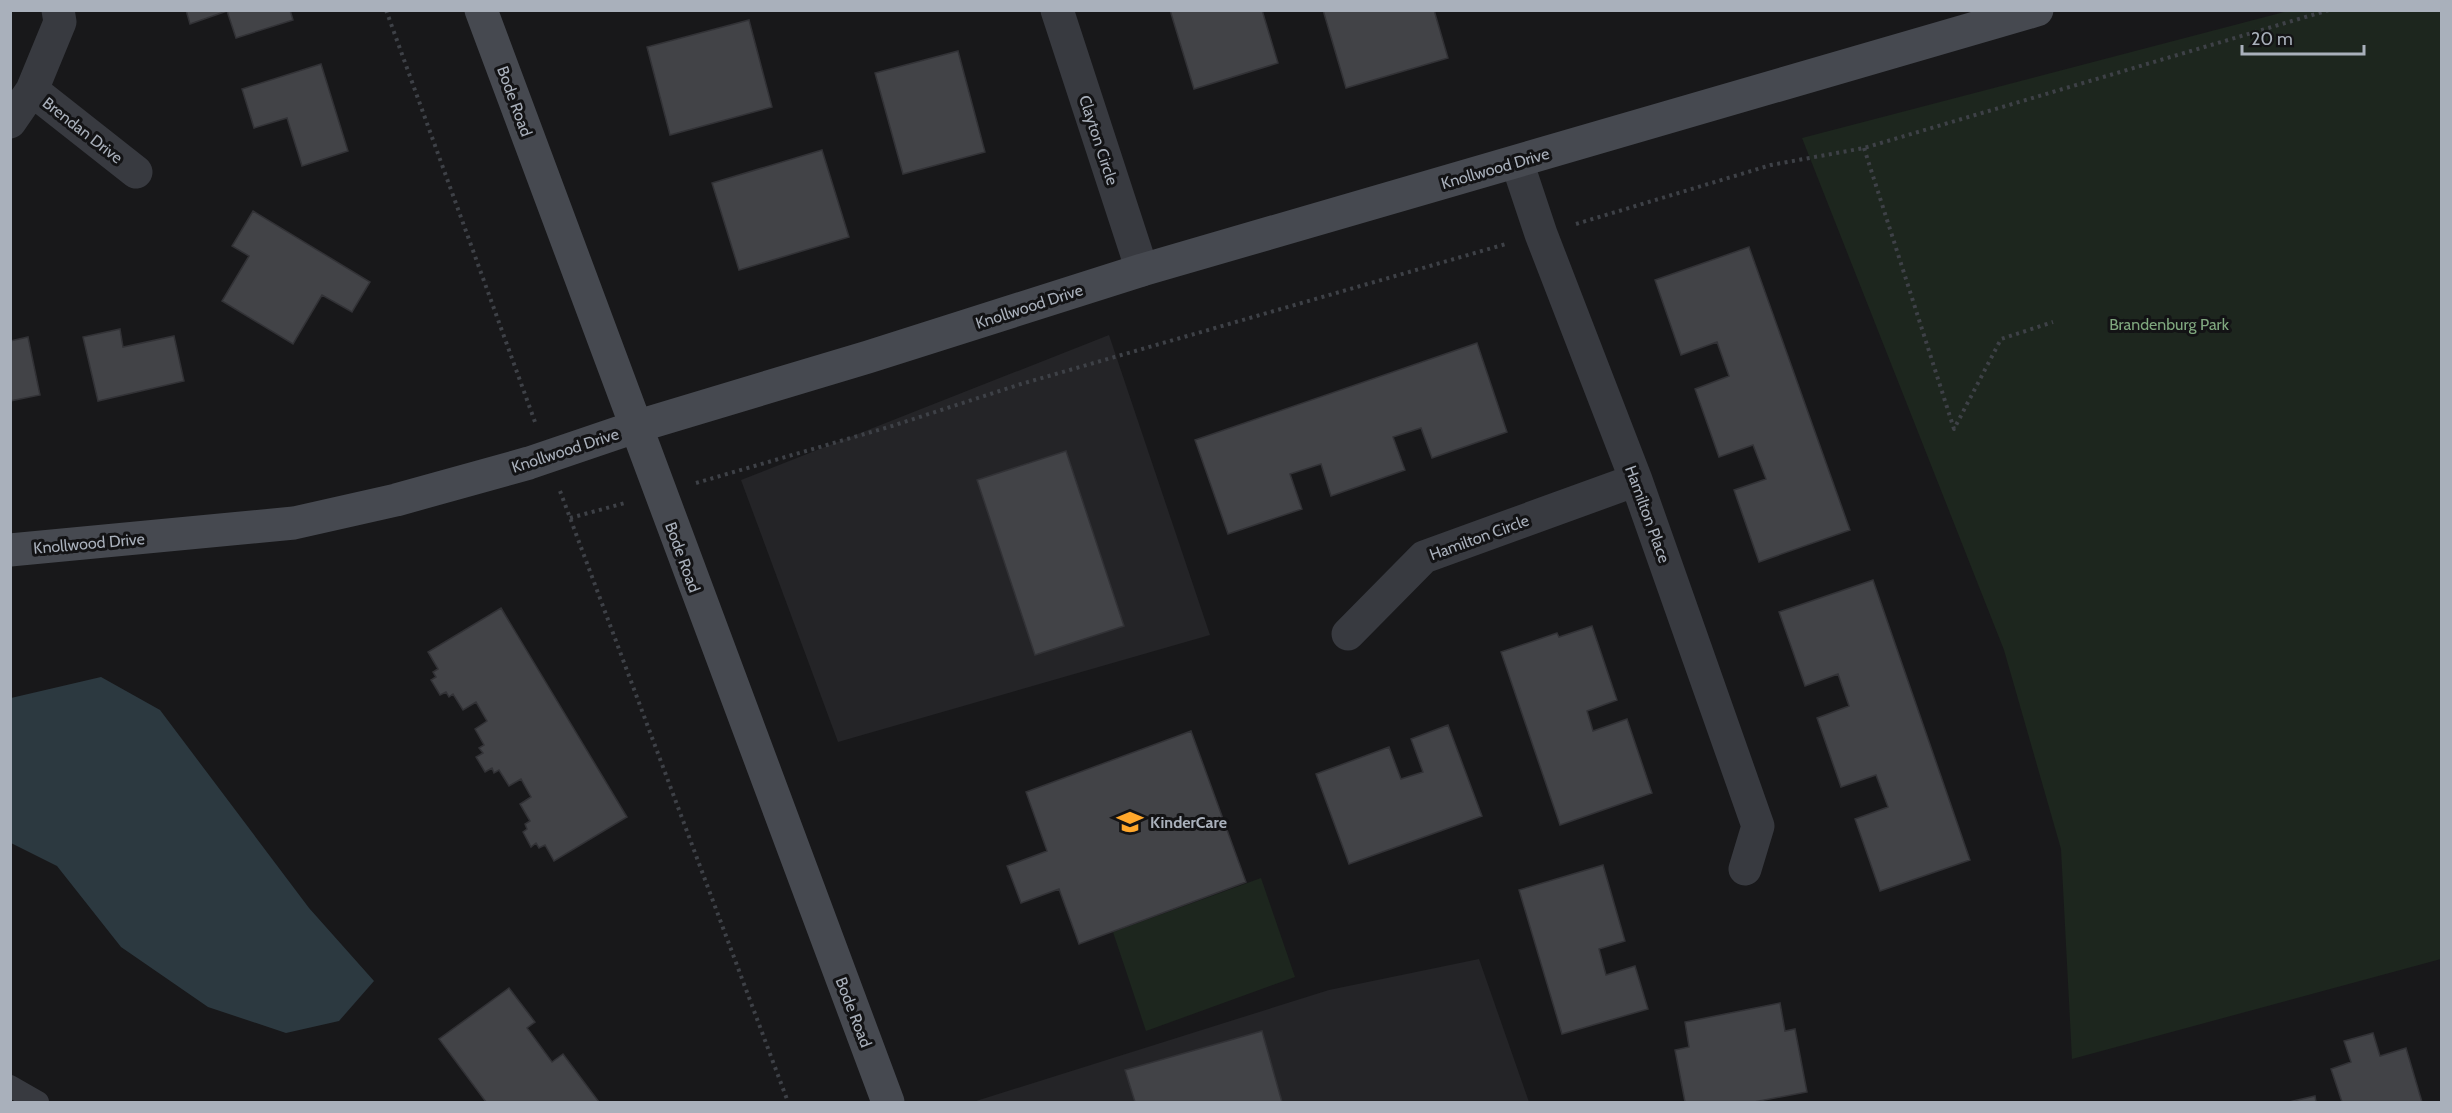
<svg xmlns="http://www.w3.org/2000/svg" width="2452" height="1113" font-family="Cabin,sans-serif">
<style>
.built{fill:#242427}
.green{fill:#1d261e}
.water{fill:#2c3940}
.building{fill:#424347;stroke:#323236;stroke-width:1.5}
.lines{fill:none;stroke-linecap:round;stroke-linejoin:round}
.path{stroke:#3e4147;stroke-width:4;stroke-dasharray:3 4.5;stroke-linecap:butt}
.lane{stroke:#383a40;stroke-width:22}
.street{stroke:#383a40;stroke-width:33}
.secondary{stroke:#464950;stroke-width:33}
.labels{text-anchor:middle;stroke-width:6;stroke-linejoin:round;paint-order:stroke}
.street-label{font-size:16px;fill:#a9b0bb;stroke:#131315}
.park-label{font-size:16px;fill:#7fa77e;stroke:#131315}
.poi-label{font-size:16px;font-weight:bold;fill:#a9b0bb;stroke:#131315;text-anchor:start}
</style>
<rect width="100%" height="100%" fill="#18181a"/>
<!-- built -->
<path class="built" d="M 1109,335 L 1210,635 L 838,742 L 741,480 Z
M 1479,959 L 1529,1102 L 973,1102 L 1329,990 Z"/>
<!-- green -->
<path class="green" d="M 2292,10 L 2441,11 L 2441,959 L 2072,1059 L 2061,849 L 2004,650 L 1802,138 Z
M 1261,878 L 1295,977 L 1146,1031 L 1113,932 Z"/>
<!-- water -->
<path class="water" d="M 101,677 L 160,710 L 309,908 L 374,981 L 339,1021 L 286,1033 L 208,1007 L 121,947 L 57,866 L 11,843 L 11,698 Z"/>
<!-- building -->
<path class="building" d="M 186,10 L 290,10 L 293,20 L 236,38 L 227,11 L 190,24 Z
M 1170,10 L 1262,10 L 1278,63 L 1194,89 Z
M 1323,10 L 1434,10 L 1448,58 L 1346,88 Z
M 749,20 L 772,107 L 670,135 L 647,47 Z
M 958,51 L 985,152 L 903,174 L 875,73 Z
M 321,64 L 348,151 L 302,166 L 287,118 L 254,128 L 242,89 Z
M 822,150 L 849,237 L 739,270 L 712,183 Z
M 253,211 L 370,282 L 352,312 L 322,295 L 293,344 L 222,301 L 249,256 L 232,246 Z
M 1749,247 L 1850,530 L 1759,562 L 1734,490 L 1766,479 L 1753,445 L 1719,457 L 1695,389 L 1729,376 L 1717,342 L 1681,355 L 1655,280 Z
M 120,329 L 123,347 L 174,336 L 184,381 L 98,401 L 83,337 Z
M 28,337 L 40,395 L 10,401 L 10,341 Z
M 1477,343 L 1507,432 L 1432,458 L 1421,428 L 1393,437 L 1405,470 L 1331,496 L 1321,464 L 1290,474 L 1302,509 L 1228,534 L 1195,440 Z
M 1066,451 L 1124,626 L 1035,655 L 977,480 Z
M 1873,580 L 1970,860 L 1880,891 L 1855,819 L 1888,807 L 1876,775 L 1841,787 L 1817,718 L 1849,706 L 1838,674 L 1805,686 L 1779,612 Z
M 501,608 L 627,817 L 554,861 L 545,845 L 539,848 L 536,843 L 531,847 L 523,832 L 527,829 L 525,824 L 530,821 L 520,804 L 531,797 L 521,779 L 509,786 L 499,770 L 494,773 L 492,768 L 485,772 L 476,757 L 483,753 L 479,748 L 484,745 L 475,729 L 487,721 L 476,702 L 463,710 L 453,694 L 449,697 L 446,692 L 440,695 L 431,680 L 436,677 L 433,672 L 438,669 L 428,652 Z
M 1592,626 L 1617,700 L 1587,711 L 1593,731 L 1627,719 L 1652,793 L 1560,825 L 1501,652 L 1557,633 L 1559,637 Z
M 1448,725 L 1482,816 L 1349,864 L 1316,774 L 1389,747 L 1401,779 L 1423,772 L 1411,739 Z
M 1191,731 L 1246,882 L 1079,944 L 1059,889 L 1021,903 L 1007,866 L 1047,851 L 1026,792 Z
M 1603,865 L 1625,941 L 1599,949 L 1606,975 L 1635,966 L 1648,1009 L 1562,1034 L 1519,890 Z
M 509,988 L 535,1022 L 527,1028 L 552,1062 L 563,1054 L 599,1102 L 486,1102 L 439,1039 Z
M 1780,1003 L 1785,1031 L 1795,1029 L 1807,1092 L 1754,1102 L 1685,1102 L 1675,1050 L 1689,1047 L 1685,1022 Z
M 1262,1031 L 1282,1102 L 1135,1102 L 1125,1070 Z
M 2373,1033 L 2380,1056 L 2406,1048 L 2422,1102 L 2342,1102 L 2331,1069 L 2351,1062 L 2344,1041 Z
M 2315,1096 L 2316,1102 L 2289,1102 Z"/>
<g class="lines">
<!-- path -->
<path class="path" d="M 386,10 L 535,422
M 1864,148 L 1954,429 L 2001,339 L 2053,322
M 1576,224 L 1771,165 L 1864,148 L 2329,10
M 696,483 L 892,426 L 1021,384 L 1506,244
M 560,491 L 788,1102
M 570,518 L 625,503"/>
<!-- lane -->
<path class="lane" d="M 10,1086 L 38,1102"/>
<!-- street -->
<path class="street" d="M 1057,10 L 1142,270
M 32,90 L 136,172
M 10,122 L 32,90 L 60,22 L 58,10
M 1517,162 L 1541,234 L 1636,480 L 1758,826 L 1745,869
M 1348,634 L 1424,557 L 1636,480"/>
<!-- secondary -->
<path class="secondary" d="M 481,10 L 888,1102
M 10,550 L 294,523 L 396,500 L 529,463 L 635,427 L 868,357 L 1142,270 L 2037,10"/>
</g>
<!-- icons -->
<defs>
<g id="school-bare" transform="scale(2.07)"><path d="M0-5L7-2L0 1L-7-2ZM-4 1L0 2.5L4 1V4Q0 6-4 4Z" fill="#ffa72b" stroke="#131315" stroke-width="2.5" paint-order="stroke"/></g>
</defs>
<g fill-rule="evenodd">
<use href="#school-bare" x="1130" y="822"/>
</g>
<g class="labels">
<!-- street labels -->
<g class="street-label">
<text transform="translate(515 101) rotate(70)" y="6">Bode Road</text>
<text transform="translate(83 130) rotate(38)" y="6">Brendan Drive</text>
<text transform="translate(1099 140) rotate(72)" y="6">Clayton Circle</text>
<text transform="translate(1495 168) rotate(-16)" y="6">Knollwood Drive</text>
<text transform="translate(1029 306) rotate(-18)" y="6">Knollwood Drive</text>
<text transform="translate(565 450) rotate(-18)" y="6">Knollwood Drive</text>
<text transform="translate(1648 514) rotate(70)" y="6">Hamilton Place</text>
<text transform="translate(1479 537) rotate(-20)" y="6">Hamilton Circle</text>
<text transform="translate(89 543) rotate(-5)" y="6">Knollwood Drive</text>
<text transform="translate(683 557) rotate(70)" y="6">Bode Road</text>
<text transform="translate(854 1012) rotate(69)" y="6">Bode Road</text>
</g>
<!-- park labels -->
<g class="park-label">
<text x="2169" y="330">Brandenburg Park</text>
</g>
<!-- poi labels -->
<g class="poi-label">
<text x="1150" y="828">KinderCare</text>
</g>
</g>
<!-- border -->
<rect width="2452" height="1113" fill="none" stroke="#a9b0bb" stroke-width="24"/>
<!-- scale -->
<path d="M2242 45v9h122v-9" fill="none" stroke="#a9b0bb" stroke-width="3"/>
<text x="2251" y="45" font-size="18" fill="#a9b0bb" stroke="#131315" stroke-width="4.5" paint-order="stroke">20 m</text>
</svg>
